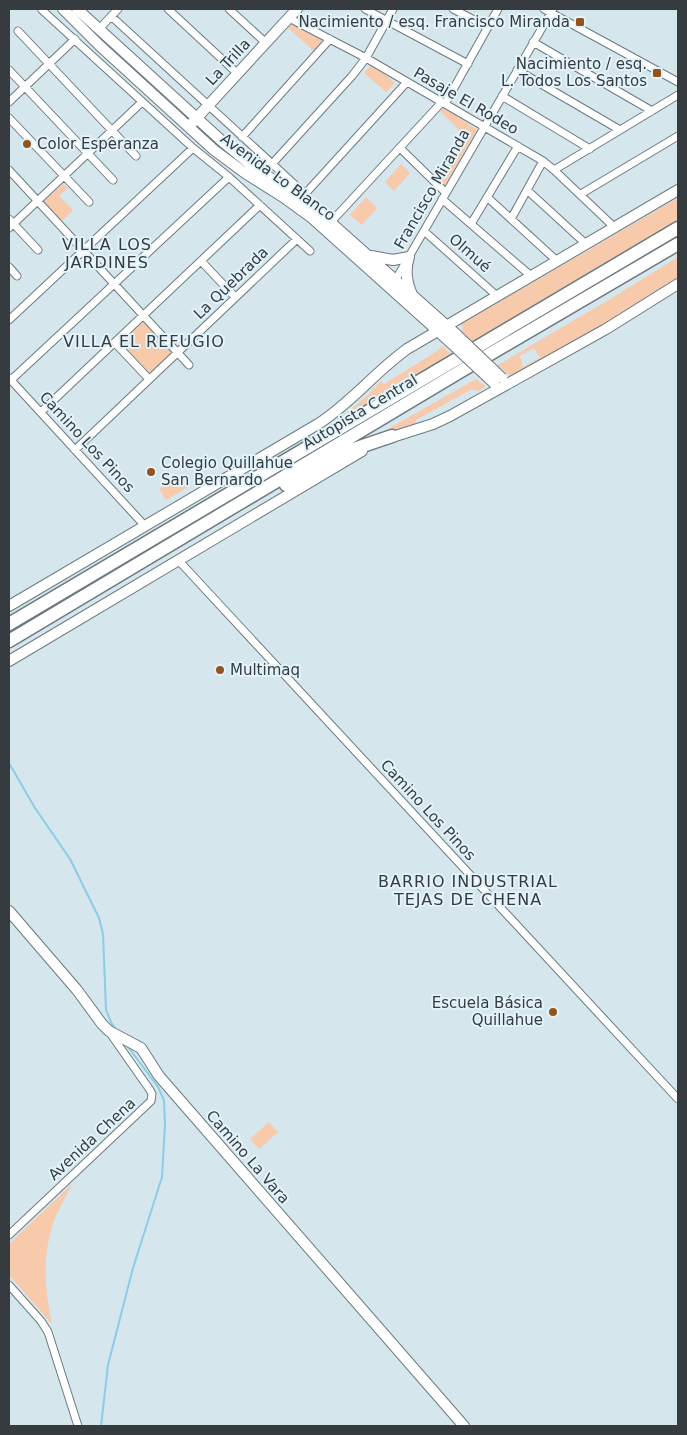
<svg xmlns="http://www.w3.org/2000/svg" width="687" height="1435" font-family="'DejaVu Sans',sans-serif">
<style>
.green{fill:#f6caab;fill-rule:evenodd}
.lines{fill:none;stroke-linecap:round;stroke-linejoin:round}
.stream{stroke:#8bcce7;stroke-width:2}
.street-casing{stroke:#6c7a80;stroke-width:9}
.secondary-casing{stroke:#6c7a80;stroke-width:12}
.highway-casing{stroke:#6c7a80;stroke-width:15}
.street{stroke:#fff;stroke-width:7}
.secondary{stroke:#fff;stroke-width:10}
.highway{stroke:#fff;stroke-width:12}
.secondary-bridge-casing{stroke:#6c7a80;stroke-width:12;stroke-linecap:butt}
.secondary-bridge{stroke:#fff;stroke-width:10}
.poi-dot{fill:#93531c;stroke:#e3f3fa;stroke-width:2}
.labels{text-anchor:middle;stroke-width:4;stroke-linejoin:round;paint-order:stroke}
.poi-label{font-size:15px;fill:#353b3e;stroke:#e3f3fa;text-anchor:end}
.street-label{font-size:15px;fill:#353b3e;stroke:#e3f3fa}
.neighbourhood-label{font-size:16px;letter-spacing:1px;fill:#353b3e;stroke:#e3f3fa}
</style>
<rect width="100%" height="100%" fill="#d6e6ed"/>
<!-- green -->
<path class="green" d="M 294,21 L 325,38 L 314,51 L 288,28 Z
M 372,64 L 395,83 L 386,92 L 364,73 Z
M 444,107 L 477,130 L 445,186 L 433,173 L 466,137 L 440,111 Z
M 401,164 L 410,173 L 394,191 L 385,182 Z
M 63,184 L 68,188 L 59,196 L 73,210 L 61,222 L 43,202 Z
M 366,197 L 377,208 L 362,225 L 350,215 Z
M 678,198 L 678,222 L 475,344 L 462,332 L 463,327 L 461,324 Z
M 678,257 L 678,280 L 578,340 L 511,377 L 498,365 L 612,298 ZM 534,348 L 540,358 L 523,367 L 520,356 Z
M 144,321 L 174,353 L 150,374 L 121,343 Z
M 442,346 L 453,356 L 344,422 L 341,418 L 368,395 L 381,381 L 384,384 L 439,350 Z
M 476,379 L 486,387 L 478,391 L 472,389 L 416,420 L 415,425 L 404,431 L 379,434 Z
M 181,476 L 188,487 L 166,500 L 159,489 Z
M 269,1122 L 278,1132 L 259,1149 L 250,1139 Z
M 72,1184 C 66,1198 56,1212 52,1227 C 42,1259 45,1292 52,1324 L 9,1275 L 9,1244 Z"/>
<g class="lines">
<!-- stream -->
<path class="stream" d="M 9,763 L 35,808 L 70,859 L 99,918 L 103,934 L 106,1010 L 111,1022 L 116,1030
M 101,1426 L 108,1365 L 133,1268 L 162,1177 L 165,1124 L 164,1100 L 158,1087 L 126,1044"/>
<!-- street casing -->
<g class="street-casing">
<path id="street" d="M 168,9 L 238,74
M 229,9 L 266,43
M 365,9 L 468,64
M 453,9 L 488,27
M 544,9 L 678,82
M 42,10 L 193,148 L 229,177 L 310,251
M 111,16 L 305,194 L 309,202
M 289,18 L 366,58 L 543,161 L 554,170 L 614,227
M 99,29 L 118,9
M 18,31 L 136,156
M 533,42 L 652,111
M 9,70 L 113,180
M 517,70 L 620,130
M 502,96 L 590,149
M 9,102 L 75,39
M 445,104 L 498,9
M 9,118 L 89,202
M 242,137 L 330,39
M 400,148 L 446,193
M 272,164 L 352,76 L 366,58 L 393,9
M 9,170 L 189,365
M 554,170 L 678,95
M 527,190 L 586,244
M 305,194 L 407,82
M 581,194 L 678,136
M 487,197 L 557,261
M 442,199 L 531,276
M 9,219 L 38,250
M 511,219 L 543,161
M 331,222 L 442,102
M 471,224 L 518,146
M 9,228 L 142,102
M 424,231 L 497,296
M 201,261 L 235,297
M 9,267 L 17,276
M 396,279 L 553,9
M 9,320 L 193,148
M 115,343 L 149,379
M 9,378 L 145,526
M 11,380 L 229,177
M 41,412 L 260,205
M 75,450 L 297,239
M 179,561 L 678,1099
M 9,1235 L 151,1101 L 152,1094 L 150,1090 L 110,1033
M 9,1285 L 41,1321 L 48,1332 L 78,1426"/>
</g>
<!-- secondary casing -->
<g class="secondary-casing">
<path id="secondary" d="M 63,9 L 99,45 L 214,150 L 245,173 L 283,197 L 312,218 L 449,341
M 77,9 L 224,143 L 252,166 L 310,204 L 457,335
M 193,122 L 297,9
M 371,256 L 393,260 L 409,257
M 409,257 C 405,269 406,280 411,292
M 386,439 L 433,424 L 450,416 L 606,329 L 678,284
M 9,606 L 318,424 C 351,403 375,372 407,349 L 678,190
M 9,661 L 362,451
M 9,911 L 77,990 L 102,1024 L 109,1031 L 141,1048 L 159,1076 L 464,1426"/>
</g>
<!-- highway casing -->
<g class="highway-casing">
<path id="highway" d="M 286,485 L 348,451 L 392,436
M 9,624 L 678,228
M 9,641 L 461,371 L 678,244"/>
</g>
<!-- street -->
<use href="#street" class="street"/>
<!-- secondary -->
<use href="#secondary" class="secondary"/>
<!-- highway -->
<use href="#highway" class="highway"/>
<!-- secondary-bridge casing -->
<g class="secondary-bridge-casing">
<path id="secondary-bridge" d="M 457,335 L 502,378
M 449,341 L 494,383"/>
</g>
<!-- secondary-bridge -->
<use href="#secondary-bridge" class="secondary-bridge"/>
</g>
<!-- markers -->
<g class="poi-dot">
<rect x="575" y="17" width="10" height="10" rx="2.5"/>
<rect x="652" y="68" width="10" height="10" rx="2.5"/>
<circle cx="27" cy="144" r="5"/>
<circle cx="151" cy="472" r="5"/>
<circle cx="220" cy="670" r="5"/>
<circle cx="553" cy="1012" r="5"/>
</g>
<g class="labels">
<!-- poi labels -->
<g class="poi-label">
<text x="570" y="27">Nacimiento / esq. Francisco Miranda</text>
<text x="647" y="69">Nacimiento / esq.<tspan x="647" dy="17">L. Todos Los Santos</tspan></text>
<text x="37" y="149" text-anchor="start">Color Esperanza</text>
<text x="161" y="468" text-anchor="start">Colegio Quillahue<tspan x="161" dy="17">San Bernardo</tspan></text>
<text x="230" y="675" text-anchor="start">Multimaq</text>
<text x="543" y="1008">Escuela Básica<tspan x="543" dy="17">Quillahue</tspan></text>
</g>
<!-- street labels -->
<g class="street-label">
<text transform="translate(228 62) rotate(-47)" y="5">La Trilla</text>
<text transform="translate(466 101) rotate(30)" y="5">Pasaje El Rodeo</text>
<text transform="translate(278 177) rotate(36)" y="5">Avenida Lo Blanco</text>
<text transform="translate(432 189) rotate(-60)" y="5">Francisco Miranda</text>
<text transform="translate(470 253) rotate(41)" y="5">Olmué</text>
<text transform="translate(231 283) rotate(-44)" y="5">La Quebrada</text>
<text transform="translate(360 412) rotate(-31)" y="5">Autopista Central</text>
<text transform="translate(87 442) rotate(47)" y="5">Camino Los Pinos</text>
<text transform="translate(428 810) rotate(47)" y="5">Camino Los Pinos</text>
<text transform="translate(92 1139) rotate(-43)" y="5">Avenida Chena</text>
<text transform="translate(248 1157) rotate(49)" y="5">Camino La Vara</text>
</g>
<!-- neighbourhood labels -->
<g class="neighbourhood-label">
<text x="107" y="250">VILLA LOS<tspan x="107" dy="18">JARDINES</tspan></text>
<text x="144" y="347">VILLA EL REFUGIO</text>
<text x="468" y="887">BARRIO INDUSTRIAL<tspan x="468" dy="18">TEJAS DE CHENA</tspan></text>
</g>
</g>
<!-- border -->
<rect width="687" height="1435" fill="none" stroke="#353b3e" stroke-width="20"/>
</svg>
